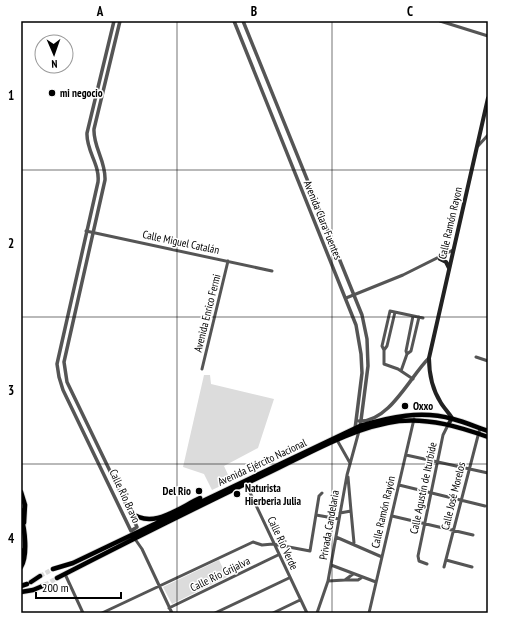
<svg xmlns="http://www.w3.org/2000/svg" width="509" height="634" font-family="'PT Sans Narrow',sans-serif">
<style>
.green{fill:#dcdcdc}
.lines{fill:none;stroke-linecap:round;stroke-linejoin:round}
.primary-tunnel{stroke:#d9d9d9;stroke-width:4.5;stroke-dasharray:4.5 2;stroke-linecap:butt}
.primary-casing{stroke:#dbdbdb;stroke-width:6}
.minor{stroke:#555;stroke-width:3}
.tertiary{stroke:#555;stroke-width:3.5}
.secondary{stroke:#222;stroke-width:4}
.primary{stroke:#000;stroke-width:4.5}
.grid{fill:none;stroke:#000;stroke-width:1;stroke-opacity:0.55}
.poi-dot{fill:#000;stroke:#fff;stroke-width:1.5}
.labels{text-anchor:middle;stroke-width:3;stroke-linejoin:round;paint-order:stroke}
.poi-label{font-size:11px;font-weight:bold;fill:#000;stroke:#fff;text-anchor:start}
.street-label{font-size:11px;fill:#000;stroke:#fff}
.neatline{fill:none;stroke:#000;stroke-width:1.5}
.grid-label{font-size:13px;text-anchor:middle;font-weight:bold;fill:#000}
</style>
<rect width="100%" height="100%" fill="#fff"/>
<!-- green -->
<path class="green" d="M 204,375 L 210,375 L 211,384 L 274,399 L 258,448 L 224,466 L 231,481 L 212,490 L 204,474 L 183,467 Z
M 219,560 L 227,577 L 172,604 L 163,587 Z"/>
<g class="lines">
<!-- primary-tunnel -->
<path class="primary-tunnel" d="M 40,576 L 53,569
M 45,585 L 57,578"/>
<!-- primary casing -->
<g class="primary-casing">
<path id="primary" d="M 21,492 L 25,505 L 24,523
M 21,510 L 23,520
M 130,512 C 152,530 177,509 200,498
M 21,517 C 25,529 28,556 21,567
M 21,550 L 21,558
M 53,569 L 73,563 L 360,426 C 390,417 421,410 453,419 C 465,422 476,427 488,431
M 57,578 C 127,542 197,507 268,473 C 310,453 353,427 399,421 C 430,418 460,427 488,437
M 31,582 L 40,576
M 21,586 L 27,584
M 21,592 L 33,590 L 45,585"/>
</g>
<!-- minor -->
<path class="minor" d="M 440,21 L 488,36
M 478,146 L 488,135
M 86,231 L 272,271
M 346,298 L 403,275 L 453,250
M 384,350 L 387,346 L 395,312
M 407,354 L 406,351 L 413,316
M 476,357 L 488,361
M 202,369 L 228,261
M 401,371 L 407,354 L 411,351 L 419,317
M 413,379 L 398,369 L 384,364 L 384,350 L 382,346 L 390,311 L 423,318
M 337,440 L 350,463
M 406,455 L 488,473
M 245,482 L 307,613
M 399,485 L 485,506
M 351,511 L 354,543
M 340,513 L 351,511 L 348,477
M 316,515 L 339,519
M 392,516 L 473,535
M 336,537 L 382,557
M 135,539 L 142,549 L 172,613
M 446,560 L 472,567
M 427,564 L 419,561 L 418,556 L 443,435 L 448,425
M 331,565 L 376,582
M 444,567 L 480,428
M 65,574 L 83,613
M 346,580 L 358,580 L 361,578
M 328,581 L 345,580 L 353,574
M 169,608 L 278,555
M 102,613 L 253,542 L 262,545 L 273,544 L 310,551 L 319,496 L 322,493
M 215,613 L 289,578
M 273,613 L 300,600
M 317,613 L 328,581 L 347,475 L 359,431
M 369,613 L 414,419"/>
<!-- tertiary -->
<path class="tertiary" d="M 114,21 L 87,133 C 86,151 100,164 98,182 L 57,364 L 59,377 L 63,390 L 131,531 L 137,527 L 67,382 L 64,362 L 105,180 C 106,161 93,147 94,129 L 120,21
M 234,21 L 356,325 L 361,354 L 362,373 L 355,429
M 243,21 L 362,315 L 367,339 L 368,366 L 360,428
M 359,421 C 389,423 411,375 429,358"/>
<!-- secondary -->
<path class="secondary" d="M 440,259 L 446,262 L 449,268
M 448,425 L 452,418 C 449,413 444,408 441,403 C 432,389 429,374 429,358 L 488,98"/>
<!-- primary -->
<use href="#primary" class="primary"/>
</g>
<!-- grid -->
<path class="grid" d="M 177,21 L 177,613M 332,21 L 332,613M 21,170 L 488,170M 21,317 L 488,317M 21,464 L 488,464"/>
<!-- markers -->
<g class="poi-dot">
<circle cx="52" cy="93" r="4"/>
<circle cx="405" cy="406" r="4"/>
<circle cx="199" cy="491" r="4"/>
<circle cx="237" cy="494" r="4"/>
</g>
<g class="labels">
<!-- poi labels -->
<g class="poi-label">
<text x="60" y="97">mi negocio</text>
<text x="413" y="410">Oxxo</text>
<text x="245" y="492">Naturista<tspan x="245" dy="13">Hierberia Julia</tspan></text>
<text x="191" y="495" text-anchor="end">Del Rio</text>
</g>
<!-- street labels -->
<g class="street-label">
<text transform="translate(323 220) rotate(68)" y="4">Avenida Clara Fuentes</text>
<text transform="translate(450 223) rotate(-77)" y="4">Calle Ramón Rayon</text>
<text transform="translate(181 242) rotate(12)" y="4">Calle Miguel Catalán</text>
<text transform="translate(207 313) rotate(-76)" y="4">Avenida Enrico Fermi</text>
<text transform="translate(262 462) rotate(-25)" y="4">Avenida Ejército Nacional</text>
<text transform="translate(423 488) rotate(-78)" y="4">Calle Agustín de Iturbide</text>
<text transform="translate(125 496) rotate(65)" y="4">Calle Río Bravo</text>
<text transform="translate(453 496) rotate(-76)" y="4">Calle José Morelos</text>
<text transform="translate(383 512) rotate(-77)" y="4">Calle Ramón Rayón</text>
<text transform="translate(329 525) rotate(-80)" y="4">Privada Candelaria</text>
<text transform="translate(283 543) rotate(65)" y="4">Calle Río Verde</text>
<text transform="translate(220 574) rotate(-26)" y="4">Calle Río Grijalva</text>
</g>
</g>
<!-- border -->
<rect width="509" height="634" fill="none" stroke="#ffffff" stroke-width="44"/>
<!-- north arrow -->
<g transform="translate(54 54) rotate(178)"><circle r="19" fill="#ffffff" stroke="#999999"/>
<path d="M0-3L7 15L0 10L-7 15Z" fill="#000000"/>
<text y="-6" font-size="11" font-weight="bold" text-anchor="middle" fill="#000000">N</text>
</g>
<!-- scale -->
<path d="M36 592v6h85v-6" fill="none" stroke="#000000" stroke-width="2"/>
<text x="42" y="592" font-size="12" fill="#000000" stroke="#ffffff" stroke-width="3" paint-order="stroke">200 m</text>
<rect x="22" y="22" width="465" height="590" class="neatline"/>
<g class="grid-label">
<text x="100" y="16">A</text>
<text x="254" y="16">B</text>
<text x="410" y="16">C</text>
<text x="11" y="100">1</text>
<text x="11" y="248">2</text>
<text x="11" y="395">3</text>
<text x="11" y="543">4</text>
</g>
</svg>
